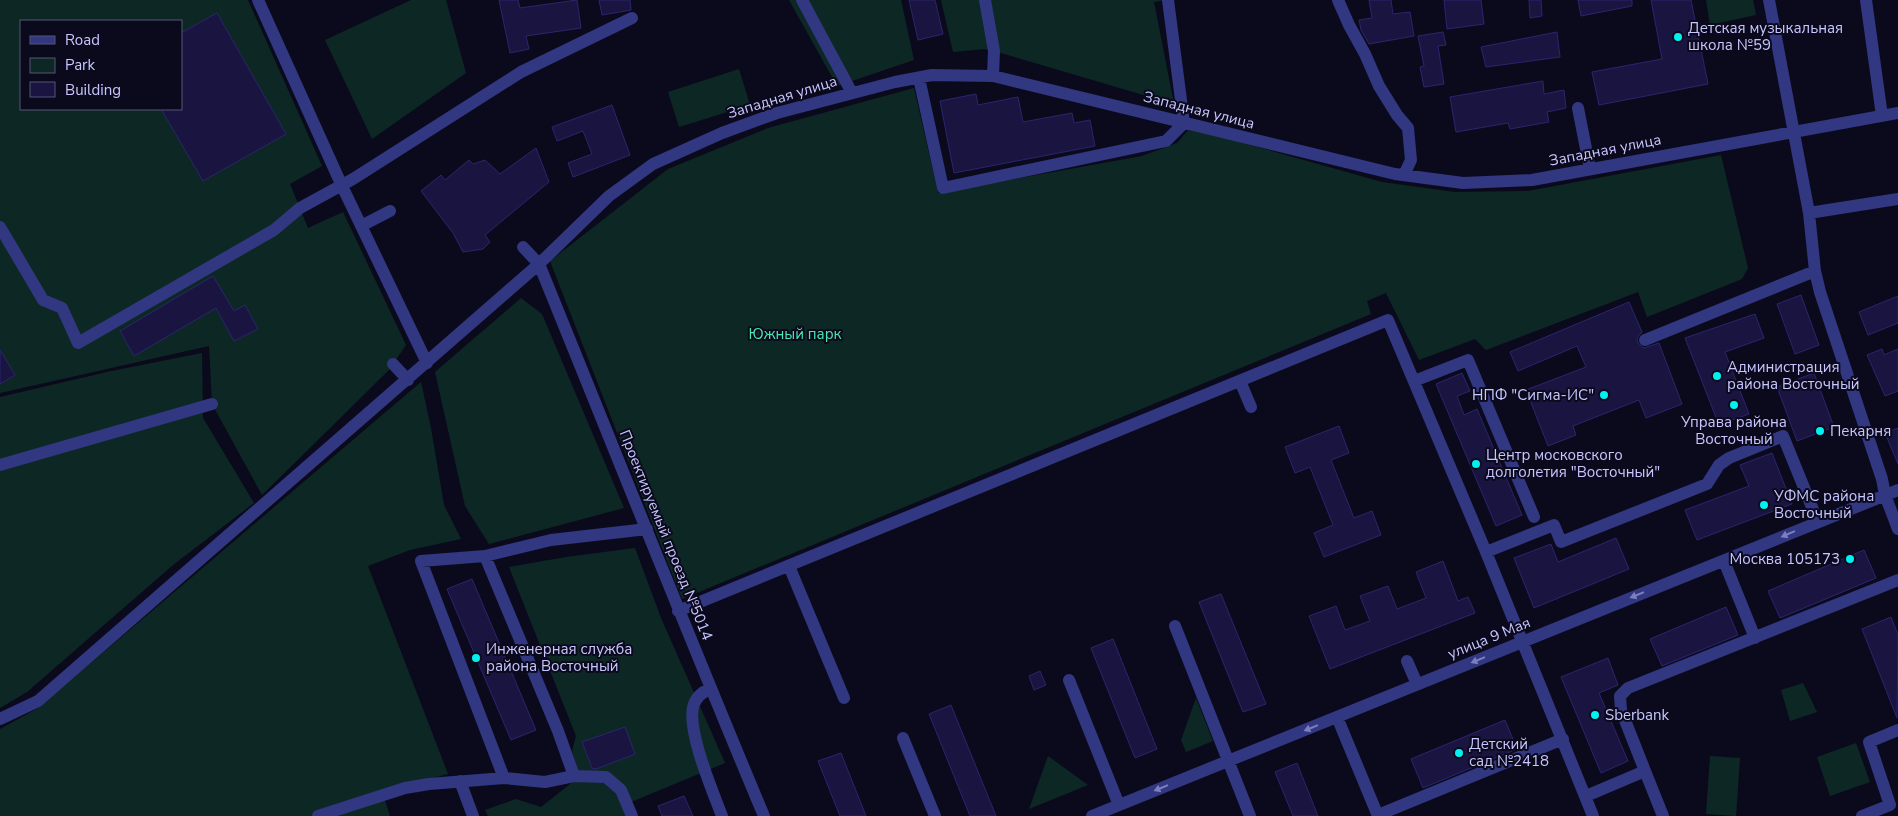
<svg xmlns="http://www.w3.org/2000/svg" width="1898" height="816" font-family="'Nunito Sans',sans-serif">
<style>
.green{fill:#0d2824;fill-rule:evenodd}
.building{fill:#191540;stroke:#2b256e}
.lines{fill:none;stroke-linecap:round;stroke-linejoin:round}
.minor{stroke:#313780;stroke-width:12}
.oneway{fill:#7c7ec0}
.poi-dot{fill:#00f1ef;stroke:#0b0a1d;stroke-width:2}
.labels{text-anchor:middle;stroke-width:4;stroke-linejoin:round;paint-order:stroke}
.poi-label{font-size:15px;fill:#c7c6ff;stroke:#0b0a1d;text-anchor:start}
.street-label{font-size:15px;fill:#c7c6ff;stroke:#0b0a1d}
.park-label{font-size:15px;fill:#4ae7af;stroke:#0b0a1d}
</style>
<rect width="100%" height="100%" fill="#0b0a1d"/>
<!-- green -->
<path class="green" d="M 0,0 L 248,0 L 322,166 L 290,184 L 308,228 L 343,212 L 406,345 L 389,370 L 262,495 L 212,404 L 209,346 L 0,393 ZM 21,21 L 181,21 L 181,109 L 21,109 Z
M 411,0 L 446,0 L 466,73 L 372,139 L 325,40 Z
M 789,0 L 901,0 L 914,60 L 837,86 Z
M 941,0 L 1166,0 L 1154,2 L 1174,104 L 994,51 L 985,49 L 953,52 Z
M 1706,0 L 1753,0 L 1756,15 L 1710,25 Z
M 739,69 L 750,105 L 679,127 L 668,92 Z
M 914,88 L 938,193 L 1142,156 L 1177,143 L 1190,128 L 1382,182 L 1455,192 L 1528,191 L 1721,155 L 1748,268 L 1742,279 L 1647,317 L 1638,292 L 1486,350 L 1475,339 L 1419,360 L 1386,293 L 1367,301 L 1371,314 L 682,599 L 550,261 L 668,169 L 768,128 Z
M 521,298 L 542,314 L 624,508 L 489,544 L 465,506 L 435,372 Z
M 202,353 L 203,418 L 254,503 L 173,565 L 27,692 L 0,708 L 0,397 L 107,372 Z
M 421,382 L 431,428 L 444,505 L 461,539 L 410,550 L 368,566 L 448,774 L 382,791 L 390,816 L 0,816 L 0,729 L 38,708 Z
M 635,548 L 661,618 L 725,763 L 624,805 L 628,816 L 488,816 L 485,810 L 516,799 L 541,807 L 579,777 L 572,751 L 576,736 L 509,567 L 566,557 Z
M 1803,683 L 1817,712 L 1790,721 L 1781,690 Z
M 1196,698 L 1213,741 L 1186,752 L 1181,740 Z
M 1856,743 L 1870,782 L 1830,796 L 1817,757 Z
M 1048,756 L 1088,785 L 1029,809 Z
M 1710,756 L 1740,758 L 1736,816 L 1706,814 Z"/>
<!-- building -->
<path class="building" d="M 499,0 L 518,0 L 520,8 L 577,0 L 581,28 L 526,36 L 529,49 L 510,53 Z
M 599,0 L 630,0 L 631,10 L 602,15 Z
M 909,0 L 935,0 L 943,34 L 918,40 Z
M 1369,0 L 1391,0 L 1393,14 L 1410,12 L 1414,36 L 1369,44 L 1361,30 L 1359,20 L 1372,18 Z
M 1444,0 L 1481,0 L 1484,24 L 1447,29 Z
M 1529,0 L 1541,0 L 1542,16 L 1530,18 Z
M 1578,0 L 1632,0 L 1632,6 L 1581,16 Z
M 1651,0 L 1691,0 L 1708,84 L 1599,105 L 1592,72 L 1662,59 Z
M 217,13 L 286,134 L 203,181 L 161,109 L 181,109 L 181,33 Z
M 1443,32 L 1446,45 L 1438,46 L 1444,84 L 1424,87 L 1420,67 L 1424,66 L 1418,36 Z
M 1557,32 L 1560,57 L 1486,67 L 1481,47 Z
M 1543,81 L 1544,94 L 1564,90 L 1566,108 L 1547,112 L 1549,122 L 1510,129 L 1508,123 L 1456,132 L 1450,97 Z
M 976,94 L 978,105 L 1018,97 L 1023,122 L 1072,113 L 1074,123 L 1090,120 L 1095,146 L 954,173 L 940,101 Z
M 612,105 L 630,155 L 573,177 L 568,163 L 592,154 L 583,131 L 557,141 L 552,127 Z
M 536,148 L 549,182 L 485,235 L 490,242 L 483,249 L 463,252 L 453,233 L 421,191 L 441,175 L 445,180 L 469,160 L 473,164 L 485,160 L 500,174 Z
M 213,276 L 234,311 L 245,305 L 258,329 L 234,341 L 216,308 L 134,356 L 120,331 Z
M 1801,295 L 1819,345 L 1795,354 L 1777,304 Z
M 1898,296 L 1898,323 L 1868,335 L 1859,312 Z
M 1629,302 L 1642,332 L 1637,338 L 1638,343 L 1644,348 L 1659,343 L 1682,404 L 1646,418 L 1639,400 L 1573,426 L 1576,435 L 1548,446 L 1526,390 L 1586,367 L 1577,346 L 1518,371 L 1510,352 Z
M 1755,314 L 1764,338 L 1725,352 L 1749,414 L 1719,425 L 1685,338 Z
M 1882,349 L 1884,355 L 1898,349 L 1898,391 L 1885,396 L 1867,355 Z
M 0,350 L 15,375 L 0,384 Z
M 1462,373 L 1470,391 L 1457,396 L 1464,415 L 1477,409 L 1522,515 L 1496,526 L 1436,384 Z
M 1814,373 L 1834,427 L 1797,441 L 1777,387 Z
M 1339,426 L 1349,453 L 1331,460 L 1354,518 L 1372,511 L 1381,535 L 1324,557 L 1314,533 L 1333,525 L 1310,467 L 1295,473 L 1285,447 Z
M 1898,428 L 1898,464 L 1885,433 Z
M 1772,453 L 1792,504 L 1697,540 L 1685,510 L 1749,486 L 1740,465 Z
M 1616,538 L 1629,569 L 1534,608 L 1514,558 L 1551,544 L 1558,562 Z
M 1864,550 L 1876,578 L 1780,618 L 1768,591 Z
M 1443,561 L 1458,601 L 1468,597 L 1475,613 L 1330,669 L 1309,616 L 1336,606 L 1345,630 L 1370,621 L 1360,596 L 1388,586 L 1397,609 L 1426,598 L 1416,572 Z
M 472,579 L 536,730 L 511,740 L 447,589 Z
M 1221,594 L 1266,704 L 1243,712 L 1199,602 Z
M 1726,607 L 1738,635 L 1662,666 L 1650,639 Z
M 1891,617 L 1898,635 L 1897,718 L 1862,629 Z
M 1113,639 L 1157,749 L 1135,758 L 1091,648 Z
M 1608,658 L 1618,685 L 1599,693 L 1628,761 L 1601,773 L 1561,677 Z
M 1040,671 L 1046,685 L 1034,690 L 1029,676 Z
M 951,705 L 996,816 L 970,816 L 929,714 Z
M 1505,720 L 1517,749 L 1423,788 L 1411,759 Z
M 625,727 L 635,754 L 596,769 L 592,768 L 582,742 Z
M 841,753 L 866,816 L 840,816 L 818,761 Z
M 1297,763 L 1318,816 L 1293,816 L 1275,772 Z
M 684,796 L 693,816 L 662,816 L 658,806 Z"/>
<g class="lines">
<!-- minor -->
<path class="minor" d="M 258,0 L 342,186 L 427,363
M 802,0 L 852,93
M 985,0 L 994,51 L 993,76
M 1338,0 L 1349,25 L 1365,54 L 1379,86 L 1397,115 L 1408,128 L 1411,160 L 1404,175
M 1769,0 L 1809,213 L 1815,271 L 1820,292 L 1882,479 L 1885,495 L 1898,529
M 1866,0 L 1882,116
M 919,78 L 943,188 L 1166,141 L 1184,123 L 1168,0
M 1578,108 L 1590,169
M 1809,213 L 1898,199
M 361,226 L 390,211
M 0,227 L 43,300 L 62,308 L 78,343 L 274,230 L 300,208 L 353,179 L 521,72 L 632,18
M 523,247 L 539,264 C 614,448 687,633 764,816
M 1645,340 L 1815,271
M 393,364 L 408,380
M 1240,381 L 1251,407
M 1414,381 L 1468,360 L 1534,517
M 0,465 L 212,404
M 1486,552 L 1554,525 L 1561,542 L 1707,484 L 1719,465 L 1729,458 L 1783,436 L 1818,522
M 485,556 L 421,561 L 504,778
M 1724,561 L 1755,638
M 789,566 L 844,698
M 678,611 L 1388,320 L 1486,552 L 1593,816
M 1175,626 L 1250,816
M 1407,661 L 1417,684
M 1069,680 L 1119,805
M 710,688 C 703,692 697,696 694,704 C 685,727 713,792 722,816
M 1337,717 L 1378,816
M 0,719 L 38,701 L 539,264 L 609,196 L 653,164 L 722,133 L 777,113 L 895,82 L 932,75 L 993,76 L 1395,174 L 1463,183 L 1532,180 L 1898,113
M 903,738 L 935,816
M 1645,771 L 1663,816
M 574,776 L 606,777 L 621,790 L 632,816
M 460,781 L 473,816
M 1586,796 L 1645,771 L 1621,710 L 1620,696 L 1628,688 L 1898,580
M 1378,815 L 1563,739
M 318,816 L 405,788 L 429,784 L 504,778 L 545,782 L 574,776 L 558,731 L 485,556 L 551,540 L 647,529
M 1092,816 L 1898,490
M 1862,816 L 1890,805 L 1869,742 L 1898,730"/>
</g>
<!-- one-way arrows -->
<defs><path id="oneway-solid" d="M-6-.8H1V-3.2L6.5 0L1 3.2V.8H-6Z" transform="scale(1.25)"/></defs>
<g class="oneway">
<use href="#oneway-solid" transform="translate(1788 534) rotate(157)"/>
<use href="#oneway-solid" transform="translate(1637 595) rotate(158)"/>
<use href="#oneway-solid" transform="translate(1478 660) rotate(158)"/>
<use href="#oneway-solid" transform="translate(1311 728) rotate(158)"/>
<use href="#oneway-solid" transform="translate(1161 788) rotate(158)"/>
</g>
<!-- markers -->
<g class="poi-dot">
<circle cx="1678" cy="37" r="5"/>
<circle cx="1717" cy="376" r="5"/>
<circle cx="1604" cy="395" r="5"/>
<circle cx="1734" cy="405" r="5"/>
<circle cx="1820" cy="431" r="5"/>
<circle cx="1476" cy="464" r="5"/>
<circle cx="1764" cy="505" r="5"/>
<circle cx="1850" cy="559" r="5"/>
<circle cx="476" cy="658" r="5"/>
<circle cx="1595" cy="715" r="5"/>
<circle cx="1459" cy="753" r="5"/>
</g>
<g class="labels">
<!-- poi labels -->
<g class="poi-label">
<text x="1688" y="33">Детская музыкальная<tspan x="1688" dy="17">школа №59</tspan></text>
<text x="1727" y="372">Администрация<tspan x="1727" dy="17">района Восточный</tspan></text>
<text x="1594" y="400" text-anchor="end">НПФ "Сигма-ИС"</text>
<text x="1734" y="427" text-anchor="middle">Управа района<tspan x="1734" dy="17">Восточный</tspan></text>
<text x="1830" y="436">Пекарня</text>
<text x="1486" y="460">Центр московского<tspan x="1486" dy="17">долголетия "Восточный"</tspan></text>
<text x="1774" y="501">УФМС района<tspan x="1774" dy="17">Восточный</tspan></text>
<text x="1840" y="564" text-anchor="end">Москва 105173</text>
<text x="486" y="654">Инженерная служба<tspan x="486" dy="17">района Восточный</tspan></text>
<text x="1605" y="720">Sberbank</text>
<text x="1469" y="749">Детский<tspan x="1469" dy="17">сад №2418</tspan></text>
</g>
<!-- street labels -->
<g class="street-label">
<text transform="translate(782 97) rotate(-17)" y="5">Западная улица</text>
<text transform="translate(1199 110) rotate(14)" y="5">Западная улица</text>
<text transform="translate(1605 150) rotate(-11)" y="5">Западная улица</text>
<text transform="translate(666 535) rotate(68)" y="5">Проектируемый проезд №5014</text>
<text transform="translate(1489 638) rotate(-22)" y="5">улица 9 Мая</text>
</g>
<!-- park labels -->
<g class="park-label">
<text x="795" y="339">Южный парк</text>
</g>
</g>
<!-- legend -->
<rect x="20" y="20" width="162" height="90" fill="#0b0a1d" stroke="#565577"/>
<rect x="30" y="36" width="25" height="8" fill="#313780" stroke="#565577"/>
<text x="65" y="45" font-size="15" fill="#c7c6ff">Road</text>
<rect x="30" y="58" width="25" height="15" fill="#0d2824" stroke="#565577"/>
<text x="65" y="70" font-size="15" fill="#c7c6ff">Park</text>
<rect x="30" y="82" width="25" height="15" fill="#191540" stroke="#565577"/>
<text x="65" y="95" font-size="15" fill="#c7c6ff">Building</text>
</svg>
